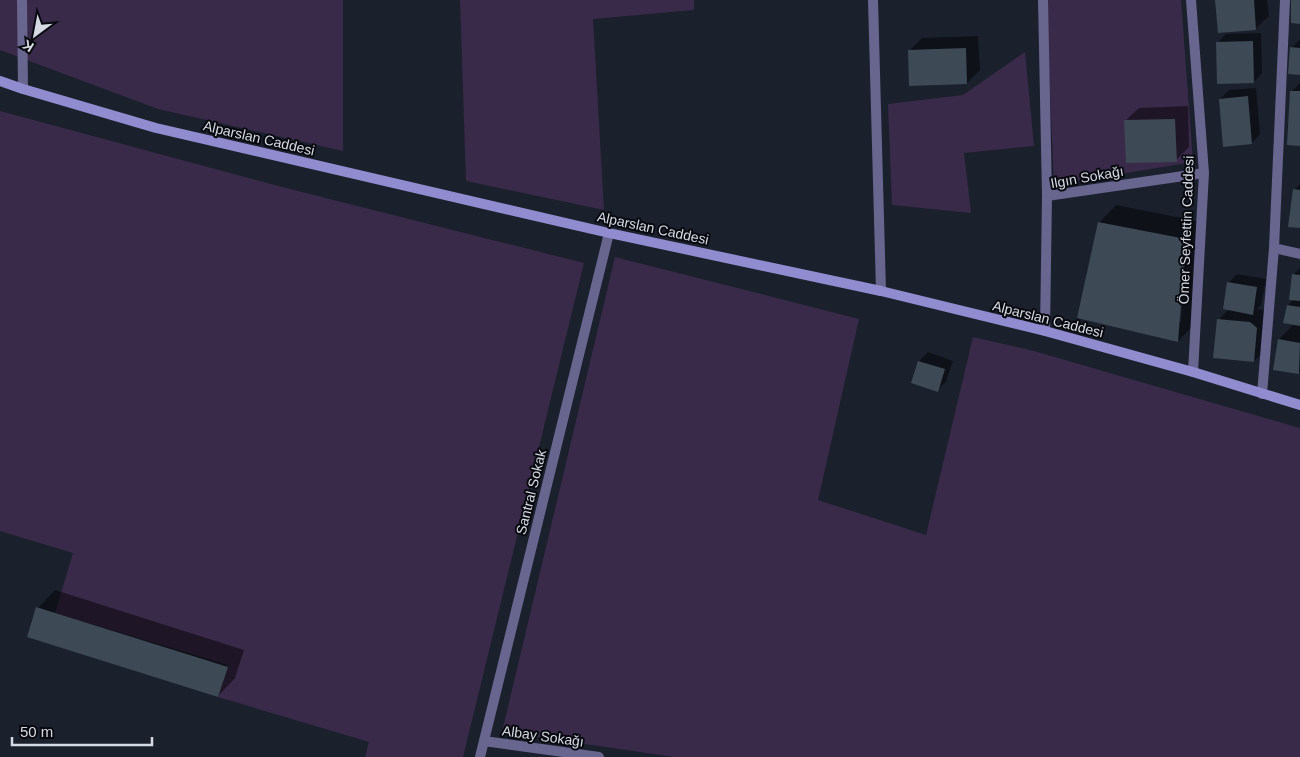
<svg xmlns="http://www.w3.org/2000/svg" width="1300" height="757" font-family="Arial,sans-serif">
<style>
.green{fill:#392a49}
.shadow{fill:#0007;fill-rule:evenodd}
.building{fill:#3d4955}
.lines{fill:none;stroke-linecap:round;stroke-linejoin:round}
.street{stroke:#68658f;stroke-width:10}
.secondary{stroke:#918ccf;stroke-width:10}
.labels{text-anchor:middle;stroke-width:4;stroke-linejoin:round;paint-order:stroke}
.street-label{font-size:14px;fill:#d6dae3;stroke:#080a10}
</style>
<rect width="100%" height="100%" fill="#1b202d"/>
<!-- green -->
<path class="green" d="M 0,0 L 343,0 L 343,151 L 158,109 L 0,50 Z
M 460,0 L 694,0 L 694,10 L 593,19 L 604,210 L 466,181 Z
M 1046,0 L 1181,0 L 1193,162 L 1054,185 Z
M 1025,52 L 1034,146 L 964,153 L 971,213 L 892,205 L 888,104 L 963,95 Z
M 0,111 L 282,187 L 584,263 L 463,757 L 365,757 L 369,742 L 218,697 L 228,665 L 55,613 L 73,553 L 0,531 Z
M 615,257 L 859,319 L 818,500 L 926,535 L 973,337 L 1034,351 L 1300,428 L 1300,757 L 674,757 L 502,732 Z"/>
<!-- shadow -->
<path class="shadow" d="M 1216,0 L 1267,0 L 1269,16 L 1255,29 Z
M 1261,33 L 1262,73 L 1254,82 L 1218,43 L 1226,34 Z
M 978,36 L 980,70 L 967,83 L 909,51 L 922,38 Z
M 1300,39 L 1300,74 L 1291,48 Z
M 1300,83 L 1300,144 L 1292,91 Z
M 1256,88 L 1260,134 L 1252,143 L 1220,99 L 1229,90 Z
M 1188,106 L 1189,147 L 1176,160 L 1125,121 L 1139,108 Z
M 1300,184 L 1300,227 L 1295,189 Z
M 1116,205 L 1202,222 L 1195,324 L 1178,341 L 1099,223 ZM 1185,232 L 1187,232 L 1181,322 L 1178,322 Z
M 1300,268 L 1300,371 L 1299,373 L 1279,339 L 1294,324 L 1288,305 L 1294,299 L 1293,275 Z
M 1237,274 L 1266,279 L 1261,305 L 1257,309 L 1263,310 L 1270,314 L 1267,348 L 1254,361 L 1218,320 L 1229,309 L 1229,282 Z
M 928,352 L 953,361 L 946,382 L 937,390 L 912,382 L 919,361 Z
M 55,590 L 244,650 L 235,678 L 218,696 L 38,608 Z"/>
<!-- building -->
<path class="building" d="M 1215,0 L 1254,0 L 1256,30 L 1218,33 Z
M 1291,0 L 1300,0 L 1300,24 L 1291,23 Z
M 1253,41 L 1254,83 L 1217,84 L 1216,42 Z
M 1290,47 L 1300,48 L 1300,75 L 1288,74 Z
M 966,48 L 967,84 L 909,86 L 908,50 Z
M 1290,91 L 1300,91 L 1300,146 L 1287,145 Z
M 1248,96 L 1252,144 L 1223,147 L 1219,99 Z
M 1175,119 L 1177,162 L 1126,163 L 1124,120 Z
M 1293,189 L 1300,190 L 1300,228 L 1288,227 Z
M 1098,222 L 1186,239 L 1178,342 L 1077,318 Z
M 1292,274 L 1300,275 L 1300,301 L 1289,300 Z
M 1227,282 L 1257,287 L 1253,315 L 1223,309 Z
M 1287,305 L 1300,307 L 1300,326 L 1283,323 Z
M 1217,319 L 1250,322 L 1257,328 L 1254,362 L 1213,358 Z
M 1278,339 L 1300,343 L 1299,374 L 1273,370 Z
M 918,361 L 945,369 L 938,392 L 911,383 Z
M 36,607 L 228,667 L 218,697 L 27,637 Z"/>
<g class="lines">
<!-- street -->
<path class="street" d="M 22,0 L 23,89
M 873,0 L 881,291
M 1043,0 L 1047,196
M 1191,0 L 1204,173 L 1193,372
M 1274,248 L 1285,0
M 1045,331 L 1047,196 L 1204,173
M 1262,394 L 1274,248 L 1300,254
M 484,741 L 599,757
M 480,757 L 609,233"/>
<!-- secondary -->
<path class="secondary" d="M 0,81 L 23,89 L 156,128 L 609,233 L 881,291 L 1045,331 L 1193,372 L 1300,405"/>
</g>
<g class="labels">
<!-- street labels -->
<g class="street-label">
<text transform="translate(259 138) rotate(13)" y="5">Alparslan Caddesi</text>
<text transform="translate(1087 177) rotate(-10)" y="5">Ilgın Sokağı</text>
<text transform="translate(653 228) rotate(12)" y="5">Alparslan Caddesi</text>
<text transform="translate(1186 230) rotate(-88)" y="5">Ömer Seyfettin Caddesi</text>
<text transform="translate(1048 319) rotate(14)" y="5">Alparslan Caddesi</text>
<text transform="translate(531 492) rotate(-76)" y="5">Santral Sokak</text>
<text transform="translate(543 736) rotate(8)" y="5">Albay Sokağı</text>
</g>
</g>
<!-- north arrow -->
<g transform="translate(35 35) rotate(212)" stroke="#080a10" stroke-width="4" paint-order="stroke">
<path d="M0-4L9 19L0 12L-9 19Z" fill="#d6dae3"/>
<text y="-8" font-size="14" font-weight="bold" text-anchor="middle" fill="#d6dae3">K</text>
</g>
<!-- scale -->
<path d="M12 737v8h140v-8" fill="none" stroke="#d6dae3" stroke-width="2.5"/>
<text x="20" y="737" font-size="15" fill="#d6dae3" stroke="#080a10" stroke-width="4" paint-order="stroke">50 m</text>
</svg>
